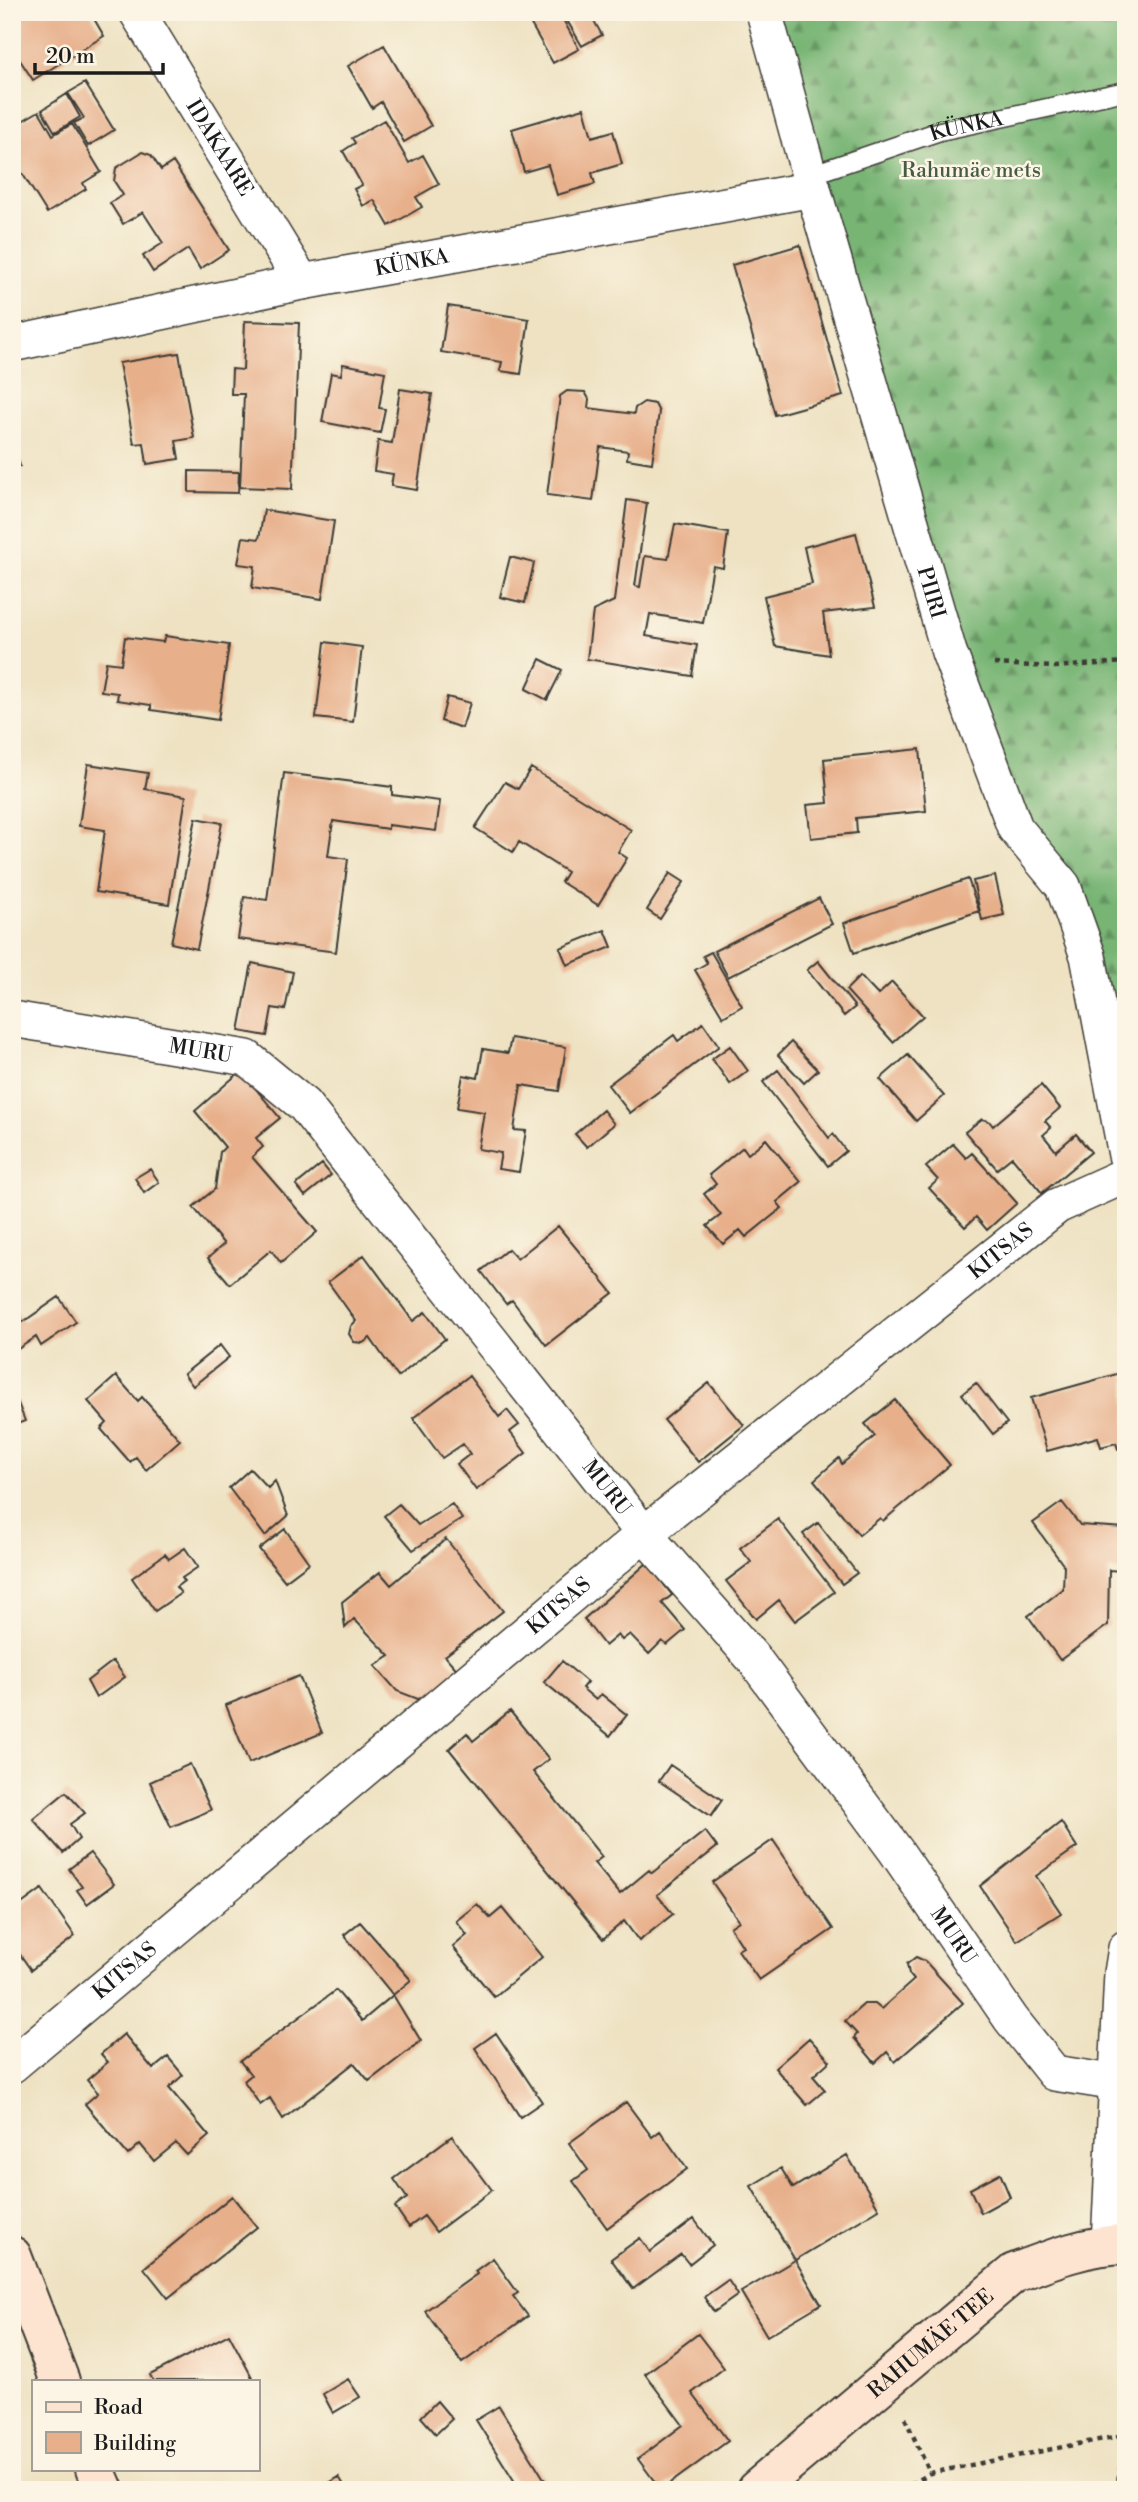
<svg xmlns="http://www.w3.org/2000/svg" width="1138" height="2502" font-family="'Libre Bodoni',serif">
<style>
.forest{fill:url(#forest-firs);stroke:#4a6848;stroke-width:2}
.building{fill:#e7af8a}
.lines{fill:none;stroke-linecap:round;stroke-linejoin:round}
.lane-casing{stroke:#3c3a35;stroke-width:21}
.street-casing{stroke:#3c3a35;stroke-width:38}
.secondary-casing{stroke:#3c3a35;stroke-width:42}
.path{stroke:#3c3a35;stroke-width:4.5;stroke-dasharray:5 5;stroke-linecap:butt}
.lane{stroke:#fff;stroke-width:18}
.street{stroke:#fff;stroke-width:35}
.secondary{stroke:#fde4d0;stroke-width:38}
.labels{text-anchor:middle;stroke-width:5;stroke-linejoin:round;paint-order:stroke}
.street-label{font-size:21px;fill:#1c1c1c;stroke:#fcf5e5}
.park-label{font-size:21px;fill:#465c42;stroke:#fcf5e5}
</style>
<defs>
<pattern id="forest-firs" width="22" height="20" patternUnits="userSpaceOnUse" patternTransform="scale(1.75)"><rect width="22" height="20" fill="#78b574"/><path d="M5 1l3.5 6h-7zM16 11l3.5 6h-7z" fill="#62925e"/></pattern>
</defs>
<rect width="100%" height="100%" fill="#fcf5e5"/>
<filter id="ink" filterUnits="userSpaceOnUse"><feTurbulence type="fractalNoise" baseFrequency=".0143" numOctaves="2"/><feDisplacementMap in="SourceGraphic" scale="14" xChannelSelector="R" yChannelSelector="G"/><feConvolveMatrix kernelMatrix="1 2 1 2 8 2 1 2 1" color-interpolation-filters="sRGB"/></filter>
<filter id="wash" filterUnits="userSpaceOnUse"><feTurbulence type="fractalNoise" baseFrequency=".00686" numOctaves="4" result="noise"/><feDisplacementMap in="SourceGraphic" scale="28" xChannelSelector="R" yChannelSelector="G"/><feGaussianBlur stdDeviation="1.57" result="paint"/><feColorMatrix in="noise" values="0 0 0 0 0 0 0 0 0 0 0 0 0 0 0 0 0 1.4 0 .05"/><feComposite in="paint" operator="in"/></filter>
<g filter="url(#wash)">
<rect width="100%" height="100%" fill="#eee2c2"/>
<!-- forest -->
<path class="forest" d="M 764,12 L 1126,12 L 1126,1155 L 1088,956 L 1015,828 Z"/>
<g id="blocks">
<!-- building -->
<path class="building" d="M 12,12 L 90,12 L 104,36 L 33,80 L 12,48 Z
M 524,12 L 559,12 L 579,49 L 553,63 Z
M 562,12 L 589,12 L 602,35 L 582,46 Z
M 384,45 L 431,126 L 404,142 L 381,102 L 372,108 L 348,66 Z
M 85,83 L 114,130 L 88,146 L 74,123 L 84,118 L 68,93 Z
M 67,94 L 80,117 L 55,132 L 42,110 Z
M 584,108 L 592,137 L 613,131 L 622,164 L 592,173 L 595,184 L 557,195 L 548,165 L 524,172 L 512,129 Z
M 39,111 L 53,135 L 72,124 L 101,172 L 83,183 L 86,189 L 47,213 L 12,157 L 12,127 Z
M 384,120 L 409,163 L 423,155 L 439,184 L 416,197 L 422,207 L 389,226 L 374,200 L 363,206 L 354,189 L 362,185 L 343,151 L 355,143 L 352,138 Z
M 142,152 L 151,155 L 161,170 L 173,162 L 229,250 L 200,269 L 188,249 L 153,272 L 143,256 L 163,243 L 143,212 L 123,224 L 110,203 L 123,195 L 114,181 L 116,168 Z
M 800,245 L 843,396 L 775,415 L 732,265 Z
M 448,306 L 529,319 L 521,374 L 500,371 L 502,362 L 441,352 Z
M 245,321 L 299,323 L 292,489 L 240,487 L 244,394 L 231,394 L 232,369 L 243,370 Z
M 179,353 L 194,438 L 176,441 L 179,459 L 147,464 L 144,443 L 134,444 L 119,363 Z
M 343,364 L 385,372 L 379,408 L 385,409 L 380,433 L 322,422 L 331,373 L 341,375 Z
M 400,389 L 432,394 L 417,490 L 391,486 L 393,474 L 374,471 L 378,441 L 392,443 Z
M 567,391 L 585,392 L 589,399 L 588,408 L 634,414 L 635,408 L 644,402 L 655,404 L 659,412 L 652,463 L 627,459 L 628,451 L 600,447 L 593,501 L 547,495 L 560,396 Z
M 12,436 L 20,466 L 12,468 Z
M 189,471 L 239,472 L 238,493 L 189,492 Z
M 627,500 L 647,503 L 635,586 L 640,587 L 645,556 L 668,559 L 675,524 L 728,533 L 723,568 L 713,566 L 703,623 L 650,614 L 646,636 L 697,645 L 692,676 L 587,659 L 593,611 L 614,601 Z
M 264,510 L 334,521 L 322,599 L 252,588 L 255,566 L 238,564 L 243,537 L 259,539 Z
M 856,533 L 875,607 L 823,613 L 829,655 L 775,646 L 764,596 L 812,584 L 804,547 Z
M 510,557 L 534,563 L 525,603 L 500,597 Z
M 165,636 L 229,645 L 218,720 L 151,710 L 151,705 L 117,700 L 118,693 L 101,691 L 106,662 L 121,664 L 125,637 L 163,642 Z
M 325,642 L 362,647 L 353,722 L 316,718 Z
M 540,659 L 562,670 L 547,700 L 526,689 Z
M 447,697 L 470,703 L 462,728 L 441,721 Z
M 920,749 L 926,811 L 856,818 L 857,833 L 811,838 L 807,805 L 828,803 L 824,759 Z
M 88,764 L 148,773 L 145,789 L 186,796 L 169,904 L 96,892 L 105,830 L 79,826 Z
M 531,768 L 631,830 L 618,852 L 627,858 L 598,905 L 561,882 L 567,872 L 519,842 L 513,852 L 475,828 L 505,782 L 518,789 Z
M 284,773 L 392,787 L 392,795 L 440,801 L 436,831 L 388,825 L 388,829 L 333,821 L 328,856 L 348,859 L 336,952 L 238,939 L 244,897 L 267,900 Z
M 196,818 L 222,823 L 197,949 L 171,943 Z
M 670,873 L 684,882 L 660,919 L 647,910 Z
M 995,876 L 1004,915 L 982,920 L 973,881 Z
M 968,879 L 979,911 L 854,953 L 844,923 Z
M 819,898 L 832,924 L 728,977 L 714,951 Z
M 605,930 L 612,947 L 567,965 L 560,948 Z
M 711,952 L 742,1006 L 723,1017 L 695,970 L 707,963 L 703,956 Z
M 818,961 L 855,1007 L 844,1016 L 807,970 Z
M 252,963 L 293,972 L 285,1010 L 272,1008 L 267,1036 L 239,1031 Z
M 860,976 L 878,995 L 892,982 L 923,1016 L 893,1042 L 846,990 Z
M 703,1023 L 719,1046 L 630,1113 L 608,1085 L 674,1035 L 678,1041 Z
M 511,1038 L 566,1047 L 559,1091 L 521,1085 L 514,1130 L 526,1131 L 519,1172 L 498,1169 L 501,1153 L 478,1149 L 484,1112 L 457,1108 L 463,1075 L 478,1078 L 483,1049 L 508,1053 Z
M 791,1042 L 818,1070 L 804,1083 L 778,1055 Z
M 730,1046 L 748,1071 L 730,1084 L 712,1059 Z
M 908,1055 L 944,1096 L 916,1121 L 880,1079 Z
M 778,1070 L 829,1138 L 833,1134 L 846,1151 L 828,1166 L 763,1082 Z
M 241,1071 L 280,1118 L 256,1138 L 263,1147 L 252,1157 L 317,1232 L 281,1263 L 271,1250 L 230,1284 L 208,1258 L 224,1244 L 193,1207 L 215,1189 L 220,1152 L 225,1147 L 195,1111 Z
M 1041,1085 L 1060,1108 L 1045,1121 L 1051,1128 L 1043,1135 L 1056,1151 L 1076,1134 L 1091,1152 L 1042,1193 L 1012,1157 L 997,1169 L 965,1132 L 982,1119 L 989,1121 L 993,1126 Z
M 603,1110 L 614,1124 L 587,1147 L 575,1134 Z
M 766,1139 L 801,1182 L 777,1202 L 782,1208 L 746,1237 L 740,1230 L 723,1244 L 707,1226 L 721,1215 L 704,1194 L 716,1184 L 709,1175 L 743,1147 L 748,1154 Z
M 953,1144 L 966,1158 L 972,1153 L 1017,1203 L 987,1230 L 976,1217 L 965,1227 L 929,1188 L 938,1180 L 926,1167 Z
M 322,1164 L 331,1175 L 305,1196 L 296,1185 Z
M 150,1169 L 159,1182 L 144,1193 L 135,1178 Z
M 558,1226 L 613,1293 L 546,1345 L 512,1300 L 506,1304 L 481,1271 L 508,1249 L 517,1259 Z
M 364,1255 L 413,1321 L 425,1312 L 445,1339 L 398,1377 L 370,1338 L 363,1343 L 354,1342 L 349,1334 L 351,1326 L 356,1321 L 328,1282 Z
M 59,1297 L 76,1322 L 41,1346 L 36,1337 L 12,1353 L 12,1313 L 16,1310 L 23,1322 Z
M 220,1345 L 229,1357 L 193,1386 L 184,1374 Z
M 1124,1372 L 1126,1381 L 1126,1447 L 1118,1449 L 1116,1443 L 1101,1447 L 1098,1437 L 1047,1451 L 1031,1398 Z
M 116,1376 L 138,1401 L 142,1397 L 180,1440 L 146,1470 L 136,1457 L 130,1462 L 101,1429 L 107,1423 L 88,1401 Z
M 469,1376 L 499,1417 L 507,1410 L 519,1425 L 510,1432 L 526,1453 L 476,1490 L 457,1464 L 470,1454 L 463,1444 L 442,1458 L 413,1418 Z
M 709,1383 L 744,1425 L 698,1462 L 664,1420 Z
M 976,1383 L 1007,1423 L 993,1434 L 962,1394 Z
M 12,1388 L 25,1421 L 12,1426 Z
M 895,1400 L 950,1465 L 883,1521 L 880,1518 L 859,1535 L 814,1480 L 839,1458 L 842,1464 L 875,1436 L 865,1424 Z
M 250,1469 L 268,1488 L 275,1481 L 288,1516 L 265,1536 L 229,1488 Z
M 1062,1502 L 1080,1525 L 1125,1528 L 1121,1571 L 1109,1570 L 1108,1625 L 1060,1660 L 1028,1616 L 1063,1589 L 1064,1566 L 1033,1523 Z
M 399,1504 L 418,1525 L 452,1504 L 462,1519 L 413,1550 L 384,1516 Z
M 778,1519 L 834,1592 L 795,1621 L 779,1600 L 756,1619 L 726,1581 L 751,1562 L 740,1548 Z
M 818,1523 L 857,1573 L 842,1584 L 803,1534 Z
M 285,1529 L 309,1563 L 285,1581 L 259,1549 Z
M 446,1539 L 503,1611 L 445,1656 L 460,1673 L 432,1696 L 418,1699 L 397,1691 L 375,1666 L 390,1656 L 354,1619 L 345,1628 L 342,1602 L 380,1572 L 391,1585 Z
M 185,1548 L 198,1567 L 182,1578 L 184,1581 L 176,1587 L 181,1593 L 155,1611 L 132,1578 L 165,1554 L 169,1559 Z
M 647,1563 L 672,1595 L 662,1603 L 685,1630 L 667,1645 L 662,1641 L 649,1654 L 630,1634 L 622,1640 L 618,1635 L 605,1646 L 584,1619 Z
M 113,1661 L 125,1677 L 96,1698 L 87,1681 Z
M 562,1661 L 587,1682 L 582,1688 L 596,1700 L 601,1694 L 627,1715 L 610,1736 L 544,1682 Z
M 299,1676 L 322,1733 L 249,1763 L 226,1705 Z
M 510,1711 L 549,1759 L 533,1772 L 602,1857 L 594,1863 L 620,1894 L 649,1870 L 652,1873 L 705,1831 L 717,1847 L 657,1895 L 673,1914 L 639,1941 L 624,1921 L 603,1939 L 449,1749 L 467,1733 L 473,1741 Z
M 190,1764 L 211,1810 L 171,1827 L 150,1782 Z
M 670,1765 L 722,1800 L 711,1816 L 659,1781 Z
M 66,1792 L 85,1813 L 70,1824 L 79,1839 L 63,1853 L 33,1819 Z
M 1061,1822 L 1077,1847 L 1036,1876 L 1061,1913 L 1017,1941 L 980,1886 Z
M 773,1840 L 833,1929 L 759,1980 L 738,1950 L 743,1947 L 730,1927 L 739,1921 L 712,1882 Z
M 90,1853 L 114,1884 L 87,1904 L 77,1890 L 82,1887 L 69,1869 Z
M 42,1889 L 75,1936 L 31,1970 L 12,1943 L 12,1911 Z
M 477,1904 L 490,1918 L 502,1908 L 542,1957 L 494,1997 L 453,1947 L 467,1935 L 456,1921 Z
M 360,1922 L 411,1980 L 393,1995 L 421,2041 L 369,2081 L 354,2063 L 283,2119 L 270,2098 L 260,2105 L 244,2081 L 251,2075 L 240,2061 L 336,1990 L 362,2021 L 393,1995 L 344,1935 Z
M 916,1957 L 925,1961 L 963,2003 L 895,2062 L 887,2052 L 875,2063 L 854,2038 L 857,2034 L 845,2021 L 864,2004 L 875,2004 L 881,2009 L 914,1980 L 909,1974 L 907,1964 Z
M 496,2033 L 542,2102 L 520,2117 L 475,2048 Z
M 124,2034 L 153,2069 L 168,2057 L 183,2075 L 169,2088 L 209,2136 L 187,2155 L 176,2143 L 154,2161 L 140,2144 L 128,2155 L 85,2104 L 98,2093 L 87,2080 L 108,2062 L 101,2054 Z
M 809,2038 L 830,2061 L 813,2076 L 825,2090 L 807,2105 L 775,2068 Z
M 626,2102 L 652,2137 L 660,2131 L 687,2169 L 607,2228 L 573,2181 L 588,2170 L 569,2143 Z
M 452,2136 L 492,2190 L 436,2232 L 424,2216 L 409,2227 L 395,2207 L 407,2198 L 394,2179 Z
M 847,2155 L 879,2209 L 795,2260 L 751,2186 L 781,2168 L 793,2188 Z
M 1000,2173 L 1010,2197 L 981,2213 L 970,2189 Z
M 232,2196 L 257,2227 L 168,2298 L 144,2268 Z
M 694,2219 L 713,2245 L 689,2264 L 681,2254 L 633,2289 L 611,2259 L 640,2238 L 650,2252 Z
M 493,2258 L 518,2293 L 513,2296 L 528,2316 L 462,2363 L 425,2311 L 477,2274 L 475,2271 Z
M 795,2260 L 821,2304 L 767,2336 L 741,2292 Z
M 728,2280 L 738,2295 L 714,2312 L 704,2297 Z
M 229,2334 L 254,2381 L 153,2381 L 150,2375 Z
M 698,2334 L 724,2368 L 692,2393 L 728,2441 L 661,2490 L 638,2459 L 683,2425 L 645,2374 Z
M 348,2379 L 360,2397 L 333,2413 L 323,2394 Z
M 437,2401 L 452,2419 L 436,2434 L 421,2417 Z
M 499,2406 L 551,2490 L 520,2490 L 476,2420 Z
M 339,2477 L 347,2490 L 318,2490 Z"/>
</g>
</g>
<g filter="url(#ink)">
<use href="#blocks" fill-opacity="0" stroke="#3c3a35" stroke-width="2"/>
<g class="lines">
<!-- lane casing -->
<g class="lane-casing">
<g id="lane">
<path id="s1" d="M 810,175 L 940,131 L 1126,91"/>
</g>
</g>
<!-- street casing -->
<g class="street-casing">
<g id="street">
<path id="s2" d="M 137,12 L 302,282"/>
<path id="s3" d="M 764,12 L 813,189 L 949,652 L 1015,828 L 1063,886 L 1088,956 L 1126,1155"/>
<path id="s4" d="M 12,344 L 302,282 L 813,189"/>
<path id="s5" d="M 12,1019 L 247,1058 L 304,1105 L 644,1534 L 753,1658 L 896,1851 L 1011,2019 L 1054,2073 L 1117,2083"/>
<path id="s6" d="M 12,2065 L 644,1534 L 1057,1206 L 1126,1175"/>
<path d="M 1109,2245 L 1122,1973 L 1126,1948"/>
</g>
</g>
<!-- secondary casing -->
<g class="secondary-casing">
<g id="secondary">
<path d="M 12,2256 L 60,2381"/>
<path d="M 95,2469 L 104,2490"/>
<path id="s7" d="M 756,2490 L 1014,2273 C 1051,2259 1086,2245 1126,2244"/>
</g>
</g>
<!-- path -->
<path class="path" d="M 1119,12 L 1122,60
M 994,664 L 1054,667 L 1126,662
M 905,2418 L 930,2473 L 1124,2435
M 903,2490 L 930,2473
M 1117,2490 L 1126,2424"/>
<!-- lane -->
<use href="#lane" class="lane"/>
<!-- street -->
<use href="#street" class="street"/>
<!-- secondary -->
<use href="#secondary" class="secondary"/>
</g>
</g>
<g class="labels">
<!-- street labels -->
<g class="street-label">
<text dy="7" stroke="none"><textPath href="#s1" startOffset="164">KÜNKA</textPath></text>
<text dy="7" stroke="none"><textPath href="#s2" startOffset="159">IDAKAARE</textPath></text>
<text dy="7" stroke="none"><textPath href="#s4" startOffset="408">KÜNKA</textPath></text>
<text dy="7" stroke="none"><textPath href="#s3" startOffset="604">PIIRI</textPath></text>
<text dy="7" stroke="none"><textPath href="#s5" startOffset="191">MURU</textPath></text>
<text dy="7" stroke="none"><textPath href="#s6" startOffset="1281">KITSAS</textPath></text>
<text dy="7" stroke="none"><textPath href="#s5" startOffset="800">MURU</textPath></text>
<text dy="7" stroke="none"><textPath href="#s6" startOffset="714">KITSAS</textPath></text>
<text dy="7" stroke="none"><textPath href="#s5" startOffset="1367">MURU</textPath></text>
<text dy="7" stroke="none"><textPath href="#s6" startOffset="147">KITSAS</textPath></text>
<text dy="7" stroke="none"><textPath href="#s7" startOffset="228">RAHUMÄE TEE</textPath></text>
</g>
<!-- park labels -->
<g class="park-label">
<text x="971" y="177">Rahumäe mets</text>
</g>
</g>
<!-- margin -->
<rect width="1138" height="2502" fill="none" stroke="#fcf5e5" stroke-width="42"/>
<!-- legend -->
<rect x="32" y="2380" width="228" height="91" fill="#fcf5e5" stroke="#a29e95" stroke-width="2"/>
<rect x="46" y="2402" width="35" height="10" fill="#fde4d0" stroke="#a29e95" stroke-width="2"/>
<text x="94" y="2414" font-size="21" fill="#1c1c1c">Road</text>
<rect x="46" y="2432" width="35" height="21" fill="#e7af8a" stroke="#a29e95" stroke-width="2"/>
<text x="94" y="2450" font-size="21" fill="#1c1c1c">Building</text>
<!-- scale -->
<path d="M35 63v10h128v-10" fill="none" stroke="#1c1c1c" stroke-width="3.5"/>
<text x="46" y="63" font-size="21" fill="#1c1c1c" stroke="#fcf5e5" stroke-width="5" paint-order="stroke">20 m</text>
</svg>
